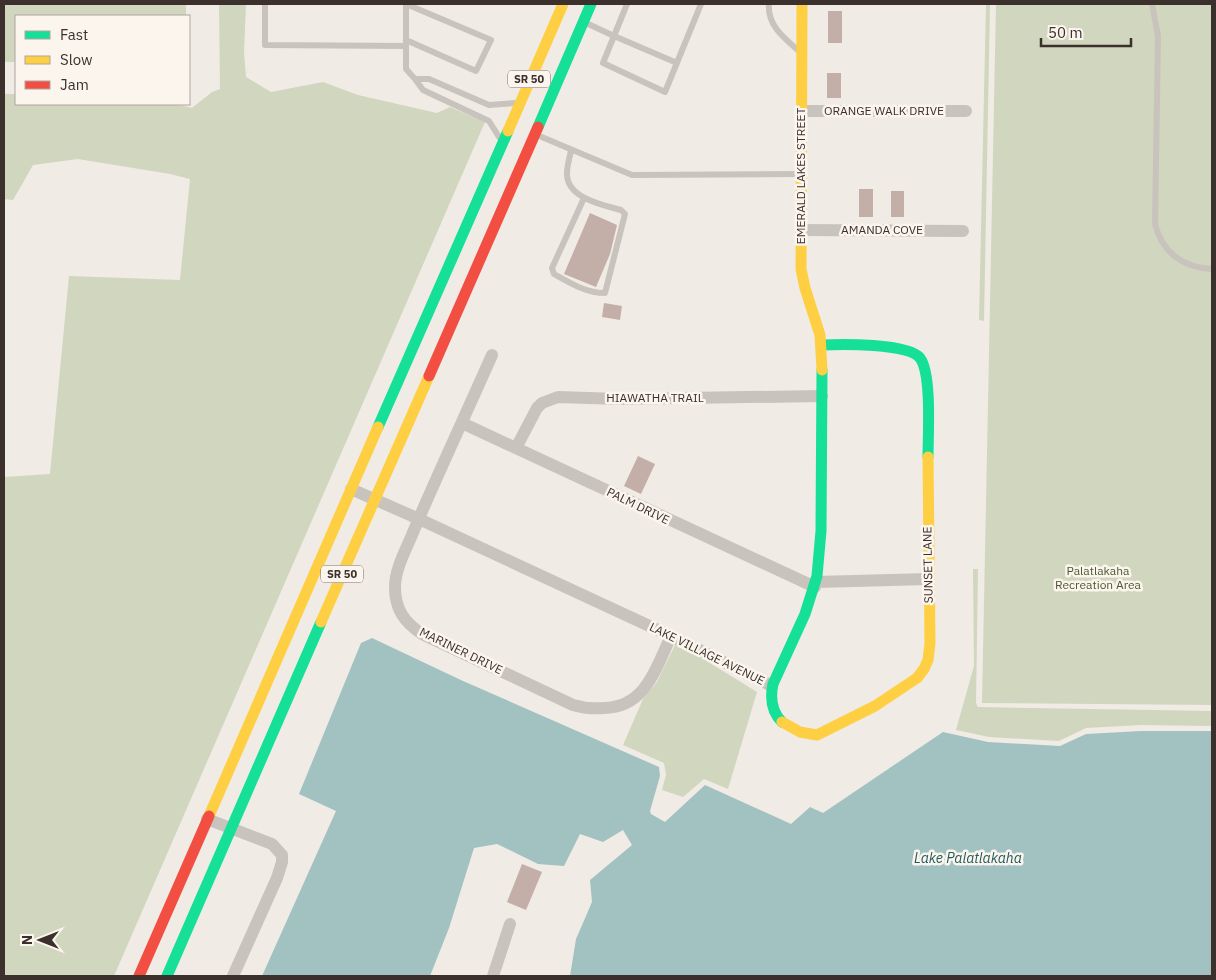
<svg xmlns="http://www.w3.org/2000/svg" width="1216" height="980" font-family="'IBM Plex Sans',sans-serif">
<style>
.green{fill:#d1d6bf}
.water{fill:#a1c2c1}
.building{fill:#c3afa7}
.lines{fill:none;stroke-linecap:round;stroke-linejoin:round}
.lane{stroke:#c9c3be;stroke-width:6}
.street{stroke:#c9c3be;stroke-width:12}
.fast{stroke:#16e098;stroke-width:11}
.slow{stroke:#ffcf43;stroke-width:11}
.jam{stroke:#f24e42;stroke-width:11}
.labels{text-anchor:middle;stroke-width:5;stroke-linejoin:round;paint-order:stroke}
.shield{fill:#fbf5ee;stroke:#756b66;stroke-width:1}
.shield-label{font-size:11px;font-weight:bold;fill:#3b302b}
.street-label{font-size:12px;fill:#3b302b;stroke:#fbf5ee}
.park-label{font-size:12px;fill:#4a5a2e;stroke:#fbf5ee}
.water-label{font-size:14px;font-style:italic;fill:#1f5a5e;stroke:#fbf5ee}
</style>
<rect width="100%" height="100%" fill="#f0ebe5"/>
<!-- green -->
<path class="green" d="M 4,4 L 186,4 L 186,16 L 16,16 L 16,62 L 4,62 Z
M 219,4 L 246,4 L 244,53 L 246,77 L 271,92 L 323,82 L 358,95 L 437,113 L 450,107 L 485,122 L 114,976 L 4,976 L 4,477 L 50,474 L 69,276 L 180,280 L 190,179 L 170,174 L 78,159 L 33,165 L 13,200 L 4,199 L 4,94 L 16,94 L 16,104 L 176,104 L 192,108 L 212,92 L 220,89 Z
M 986,4 L 990,4 L 984,321 L 979,320 Z
M 996,4 L 1212,4 L 1212,705 L 982,703 Z
M 973,569 L 978,569 L 976,703 L 978,707 L 1212,711 L 1212,726 L 1141,725 L 1086,728 L 1059,741 L 989,737 L 956,730 L 974,666 Z
M 675,645 L 705,660 L 757,692 L 728,789 L 704,779 L 683,797 L 662,790 L 666,775 L 664,763 L 623,745 L 643,699 L 657,682 Z"/>
<!-- water -->
<path class="water" d="M 372,638 L 463,681 L 659,767 L 660,776 L 650,811 L 651,814 L 665,822 L 705,785 L 791,824 L 810,807 L 823,813 L 943,732 L 988,742 L 1060,746 L 1086,734 L 1141,731 L 1212,731 L 1212,976 L 570,976 L 576,939 L 592,902 L 590,880 L 632,845 L 623,830 L 603,842 L 580,834 L 564,866 L 538,864 L 497,844 L 474,848 L 449,928 L 430,976 L 262,976 L 336,811 L 299,794 L 361,643 Z"/>
<!-- building -->
<path class="building" d="M 828,11 L 842,11 L 842,43 L 828,43 Z
M 827,73 L 841,73 L 841,98 L 827,98 Z
M 859,189 L 873,189 L 873,217 L 859,217 Z
M 891,191 L 904,191 L 904,217 L 891,217 Z
M 590,213 L 617,225 L 610,254 L 596,287 L 564,274 Z
M 604,303 L 622,306 L 620,320 L 602,317 Z
M 638,456 L 655,464 L 641,494 L 624,486 Z
M 522,864 L 542,872 L 526,910 L 507,902 Z"/>
<g class="lines">
<!-- lane -->
<path class="lane" d="M 265,4 L 265,45 L 406,46
M 406,4 L 491,40 L 476,71 L 406,40
M 406,4 L 406,69 L 415,79
M 769,4 C 767,25 784,38 799,51
M 1152,4 L 1158,36 L 1155,224 C 1162,252 1183,268 1212,269
M 586,23 L 614,36 L 627,4
M 677,63 L 614,36 L 603,63 L 665,92 L 701,4
M 537,135 L 632,175 L 799,174
M 499,137 L 489,121 L 423,90 L 415,79 L 429,79 L 489,105 L 516,103
M 571,150 C 570,157 567,165 567,173 C 566,198 603,205 621,210 L 625,214 L 605,293 C 586,293 570,283 554,274 L 552,268 L 584,198"/>
<!-- street -->
<path class="street" d="M 802,111 L 966,111
M 801,230 L 963,231
M 492,355 C 466,414 439,471 414,530 C 407,548 395,568 395,587 C 395,609 404,622 422,634 L 573,705 C 583,708 593,709 604,708 C 646,707 656,668 671,636
M 462,423 L 815,587
M 516,448 L 537,408 L 542,403 L 558,397 L 619,399 L 822,396
M 351,489 L 419,519 L 671,636 L 772,686
M 816,582 L 928,579
M 207,819 L 272,844 L 282,855 L 282,862 L 277,878 L 233,976
M 493,976 L 510,924"/>
<!-- fast -->
<path class="fast" d="M 538,127 L 591,4
M 822,345 C 841,344 908,343 920,358 C 932,374 928,435 928,457
M 378,427 L 508,131
M 782,722 C 771,711 770,698 773,684 L 805,614 L 817,576 L 821,531 L 822,370
M 167,976 L 321,622"/>
<!-- slow -->
<path class="slow" d="M 802,4 L 801,269 L 805,288 L 820,335 L 822,370
M 508,131 L 563,4
M 321,622 L 429,376
M 782,722 L 800,732 L 817,735 L 875,706 L 917,678 L 924,669 L 928,660 L 930,643 L 928,457
M 209,816 L 378,427"/>
<!-- jam -->
<path class="jam" d="M 429,376 L 538,127
M 139,976 L 209,816"/>
</g>
<g class="labels">
<!-- shield labels -->
<g class="shield">
<rect x="508" y="70.5" width="42" height="17" rx="4"/>
<rect x="321" y="565.5" width="42" height="17" rx="4"/>
</g>
<g class="shield-label">
<text x="529" y="83">SR 50</text>
<text x="342" y="578">SR 50</text>
</g>
<!-- street labels -->
<g class="street-label">
<text x="884" y="115">ORANGE WALK DRIVE</text>
<text transform="translate(801 176) rotate(-90)" y="4">EMERALD LAKES STREET</text>
<text x="882" y="234">AMANDA COVE</text>
<text x="655" y="402">HIAWATHA TRAIL</text>
<text transform="translate(638 506) rotate(26)" y="4">PALM DRIVE</text>
<text transform="translate(928 565) rotate(-91)" y="4">SUNSET LANE</text>
<text transform="translate(461 651) rotate(26)" y="4">MARINER DRIVE</text>
<text transform="translate(707 654) rotate(26)" y="4">LAKE VILLAGE AVENUE</text>
</g>
<!-- park labels -->
<g class="park-label">
<text x="1098" y="575">Palatlakaha<tspan x="1098" dy="14">Recreation Area</tspan></text>
</g>
<!-- water labels -->
<g class="water-label">
<text x="968" y="863">Lake Palatlakaha</text>
</g>
</g>
<!-- border -->
<rect width="1216" height="980" fill="none" stroke="#3b302b" stroke-width="10"/>
<!-- legend -->
<rect x="15" y="15" width="175" height="90" fill="#fbf5ee" stroke="#aea6a0"/>
<rect x="25" y="31" width="25" height="8" fill="#16e098" stroke="#aea6a0"/>
<text x="60" y="40" font-size="15" fill="#3b302b">Fast</text>
<rect x="25" y="56" width="25" height="8" fill="#ffcf43" stroke="#aea6a0"/>
<text x="60" y="65" font-size="15" fill="#3b302b">Slow</text>
<rect x="25" y="81" width="25" height="8" fill="#f24e42" stroke="#aea6a0"/>
<text x="60" y="90" font-size="15" fill="#3b302b">Jam</text>
<!-- north arrow -->
<g transform="translate(40 940) rotate(270)" stroke="#fbf5ee" stroke-width="4" paint-order="stroke">
<path d="M0-4L9 19L0 12L-9 19Z" fill="#3b302b"/>
<text y="-8" font-size="14" font-weight="bold" text-anchor="middle" fill="#3b302b">N</text>
</g>
<!-- scale -->
<path d="M1041 38v8h90v-8" fill="none" stroke="#3b302b" stroke-width="2.5"/>
<text x="1048" y="38" font-size="15" fill="#3b302b" stroke="#fbf5ee" stroke-width="4" paint-order="stroke">50 m</text>
</svg>
